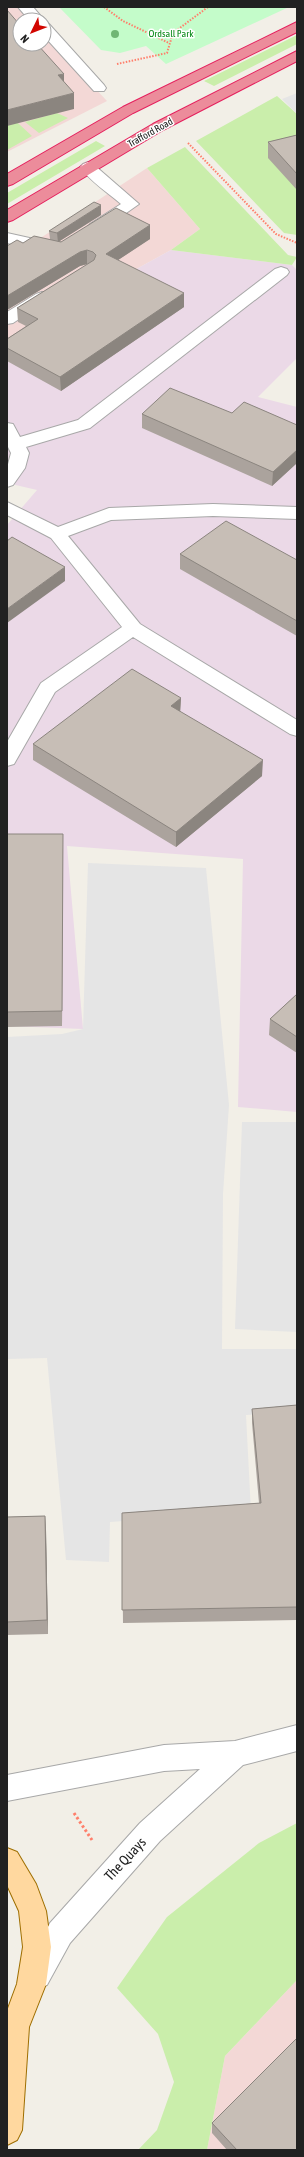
<svg xmlns="http://www.w3.org/2000/svg" width="304" height="2157" font-family="'Asap Condensed',sans-serif">
<style>
.commercial{fill:#f3d8d6}
.industrial{fill:#ebd9e7}
.grass{fill:#caeeab}
.park{fill:#c4fcca}
.parking{fill:#e5e5e5}
.lines{fill:none;stroke-linecap:round;stroke-linejoin:round}
.minor-casing{stroke:#a8a8a8;stroke-width:2}
.major-casing{stroke:#9e6e00;stroke-width:2}
.highway-casing{stroke:#e51f5d;stroke-width:2}
.path-far1{stroke:#ff7f6b;stroke-width:2;stroke-dasharray:1.5 1.5;stroke-linecap:butt}
.path{stroke:#ff7f6b;stroke-width:3;stroke-dasharray:2.5 2.5;stroke-linecap:butt}
.minor{fill:#fff;fill-rule:evenodd}
.major{fill:#ffd89f;fill-rule:evenodd}
.highway{fill:#ec8c9b;fill-rule:evenodd}
.tree{fill:#70b674}
.wall{fill:#aba39d}
.shaded-wall{fill:#8b857f}
.building{fill:#c7beb6;stroke:#8b857f}
.labels{text-anchor:middle;stroke-width:3;stroke-linejoin:round;paint-order:stroke}
.far-park-label{font-size:10px;fill:#068815;stroke:#fff}
.far-street-label{font-size:10px;fill:#212121;stroke:#fff}
.near-street-label{font-size:14px;fill:#212121;stroke:#fff}
</style>
<rect width="100%" height="100%" fill="#f2efe7"/>
<!-- commercial -->
<path class="commercial" d="M 7,7 L 19,7 L 31,20 L 20,20 L 20,44 L 44,44 L 44,34 L 107,101 L 7,152 Z
M 147,168 L 200,229 L 171,250 L 7,340 L 7,260 Z
M 297,1980 L 297,2150 L 207,2150 L 225,2056 Z"/>
<!-- industrial -->
<path class="industrial" d="M 171,250 L 292,265 L 297,270 L 297,358 L 258,397 L 297,407 L 297,1112 L 238,1107 L 243,859 L 67,846 L 83,1029 L 7,1026 L 7,525 L 37,490 L 7,483 L 7,340 Z"/>
<!-- grass -->
<path class="grass" d="M 297,35 L 297,44 L 214,86 L 204,81 Z
M 277,96 L 297,114 L 297,235 L 284,233 L 196,141 Z
M 7,113 L 32,136 L 7,150 Z
M 57,113 L 68,118 L 39,133 L 25,122 Z
M 96,141 L 105,146 L 7,204 L 7,193 Z
M 185,147 L 288,255 L 297,257 L 292,265 L 171,250 L 200,229 L 147,168 Z
M 297,1823 L 297,1980 L 225,2056 L 207,2150 L 138,2150 L 157,2130 L 174,2082 L 158,2034 L 117,1988 L 167,1917 L 259,1843 Z"/>
<!-- park -->
<path class="park" d="M 59,7 L 289,7 L 166,64 L 146,46 L 120,53 L 101,50 Z"/>
<!-- parking -->
<path class="parking" d="M 297,93 L 297,114 L 282,99 Z
M 88,863 L 206,868 L 229,1105 L 223,1194 L 222,1349 L 297,1349 L 297,1412 L 246,1415 L 251,1512 L 110,1522 L 109,1562 L 66,1560 L 47,1358 L 7,1359 L 7,1037 L 62,1034 L 83,1029 Z
M 242,1122 L 297,1122 L 297,1332 L 235,1329 Z"/>
<g class="lines">
<!-- minor casing -->
<g class="minor-casing">
<path id="minor" d="M 18,7 L 33,7 L 44,20 L 29,20 Z
M 44,23 L 49,24 L 104,85 L 106,88 L 104,91 L 94,91 L 44,36 Z
M 88,162 L 93,164 L 139,204 L 102,230 L 90,230 L 88,227 L 90,224 L 121,204 C 107,192 91,182 80,167 L 83,164 Z
M 7,233 L 61,245 L 63,248 L 61,251 L 55,253 L 7,243 Z
M 281,267 L 287,269 L 289,272 L 287,275 L 90,428 L 26,447 L 29,453 L 25,468 L 13,485 L 7,487 L 7,468 L 11,453 L 7,445 L 7,423 L 13,424 L 20,437 L 78,420 L 275,269 Z
M 42,292 L 48,294 L 50,297 L 48,300 L 13,323 L 7,324 L 7,312 L 36,294 Z
M 7,502 L 58,527 L 109,508 L 213,504 L 297,507 L 297,519 L 213,516 L 111,520 L 68,536 L 140,624 L 297,720 L 297,736 L 290,734 L 133,637 L 55,692 L 14,764 L 7,766 L 7,742 L 41,683 L 122,627 L 51,538 L 7,515 Z
M 297,1725 L 297,1751 L 243,1765 L 160,1841 L 70,1943 L 47,1985 L 37,1989 L 27,1985 L 23,1975 L 50,1923 L 140,1823 L 200,1769 L 164,1771 L 7,1801 L 7,1775 L 164,1745 L 235,1741 Z"/>
</g>
<!-- major casing -->
<g class="major-casing">
<path id="major" d="M 7,1848 L 17,1852 L 36,1884 L 46,1911 L 51,1947 L 46,1984 L 29,2027 L 22,2130 L 17,2140 L 7,2145 L 7,2011 L 17,1984 L 23,1947 L 19,1911 L 7,1885 Z"/>
</g>
<!-- highway casing -->
<g class="highway-casing">
<path id="highway" d="M 297,22 L 297,32 L 133,113 L 13,184 L 7,186 L 7,174 L 123,107 Z
M 297,51 L 297,61 L 163,130 L 13,220 L 7,222 L 7,210 L 153,124 Z"/>
</g>
<!-- path-far1 -->
<path class="path-far1" d="M 104,7 L 123,21 L 169,43
M 117,64 L 167,53 L 173,33 L 208,7
M 188,143 L 276,234 L 297,243"/>
<!-- path -->
<path class="path" d="M 74,1813 L 92,1840"/>
<!-- minor -->
<use href="#minor" class="minor"/>
<!-- major -->
<use href="#major" class="major"/>
<!-- highway -->
<use href="#highway" class="highway"/>
</g>
<!-- trees -->
<circle class="tree" cx="115" cy="34" r="4"/>
<!-- wall -->
<path class="wall" d="M 297,135 L 297,190 L 268,158 L 268,142 Z
M 101,215 L 60,241 L 61,242 L 150,225 L 150,239 L 118,260 L 184,307 L 61,391 L 7,361 L 7,339 L 26,326 L 18,322 L 17,308 L 88,264 L 80,266 L 7,310 L 7,246 L 50,239 L 49,231 Z
M 232,413 L 297,425 L 297,463 L 272,486 L 142,428 L 142,414 Z
M 180,554 L 297,560 L 297,636 L 180,569 Z
M 181,698 L 180,712 L 262,776 L 176,847 L 33,760 L 33,744 Z
M 7,834 L 63,849 L 62,1026 L 7,1027 Z
M 297,994 L 297,1053 L 269,1035 L 270,1019 Z
M 297,1405 L 297,1620 L 123,1623 L 122,1513 L 259,1503 L 252,1423 L 252,1409 Z
M 45,1516 L 46,1530 L 48,1634 L 7,1635 L 7,1517 Z
M 212,2123 L 297,2150 L 227,2150 L 212,2133 Z"/>
<!-- shaded-wall -->
<path class="shaded-wall" d="M 64,74 L 64,90 L 58,75 Z
M 74,93 L 74,109 L 7,126 L 7,110 Z
M 101,205 L 101,215 L 58,242 L 57,233 Z
M 150,225 L 150,239 L 106,268 L 106,254 Z
M 87,250 L 87,264 L 80,266 L 7,310 L 7,296 L 80,252 Z
M 184,293 L 184,307 L 61,391 L 60,377 Z
M 297,450 L 297,463 L 272,486 L 273,472 Z
M 65,567 L 65,581 L 7,623 L 7,609 Z
M 181,698 L 180,714 L 171,706 Z
M 263,760 L 262,776 L 176,847 L 176,832 Z
M 63,834 L 63,849 L 62,1026 L 62,1011 Z
M 45,1516 L 46,1530 L 48,1634 L 47,1620 Z"/>
<!-- building -->
<path class="building" d="M 7,10 L 20,25 L 20,44 L 37,44 L 64,74 L 58,75 L 74,93 L 7,110 Z
M 297,135 L 297,174 L 268,142 Z
M 94,202 L 101,205 L 57,233 L 49,231 Z
M 116,208 L 150,225 L 106,254 L 184,293 L 60,377 L 7,348 L 7,339 L 38,319 L 17,308 L 94,260 L 96,255 L 93,252 L 87,250 L 80,252 L 7,296 L 7,246 L 17,240 L 23,243 L 34,236 L 61,242 Z
M 170,388 L 232,413 L 244,402 L 297,425 L 297,450 L 273,472 L 142,414 Z
M 226,521 L 297,560 L 297,621 L 180,554 Z
M 12,537 L 65,567 L 7,609 L 7,541 Z
M 132,669 L 181,698 L 171,706 L 263,760 L 176,832 L 33,744 Z
M 7,834 L 63,834 L 62,1011 L 7,1012 Z
M 297,994 L 297,1037 L 270,1019 Z
M 297,1405 L 297,1607 L 122,1610 L 122,1513 L 261,1503 L 252,1409 Z
M 45,1516 L 47,1620 L 7,1622 L 7,1517 Z
M 297,2038 L 297,2150 L 237,2150 L 212,2123 Z"/>
<g class="labels">
<!-- far-park labels -->
<g class="far-park-label">
<text x="171" y="37">Ordsall Park</text>
</g>
<!-- far-street labels -->
<g class="far-street-label">
<text transform="translate(150 132) rotate(-29)" y="4">Trafford Road</text>
</g>
<!-- near-street labels -->
<g class="near-street-label">
<text transform="translate(125 1859) rotate(-47)" y="5">The Quays</text>
</g>
</g>
<!-- border -->
<rect width="304" height="2157" fill="none" stroke="#212121" stroke-width="16"/>
<!-- north arrow -->
<g transform="translate(32 32) rotate(227)"><circle r="19" fill="#ffffff" stroke="#a6a6a6"/>
<path d="M0-3L7 15L0 10L-7 15Z" fill="#d20600"/>
<text y="-6" font-size="11" font-weight="bold" text-anchor="middle" fill="#212121">N</text>
</g>
</svg>
